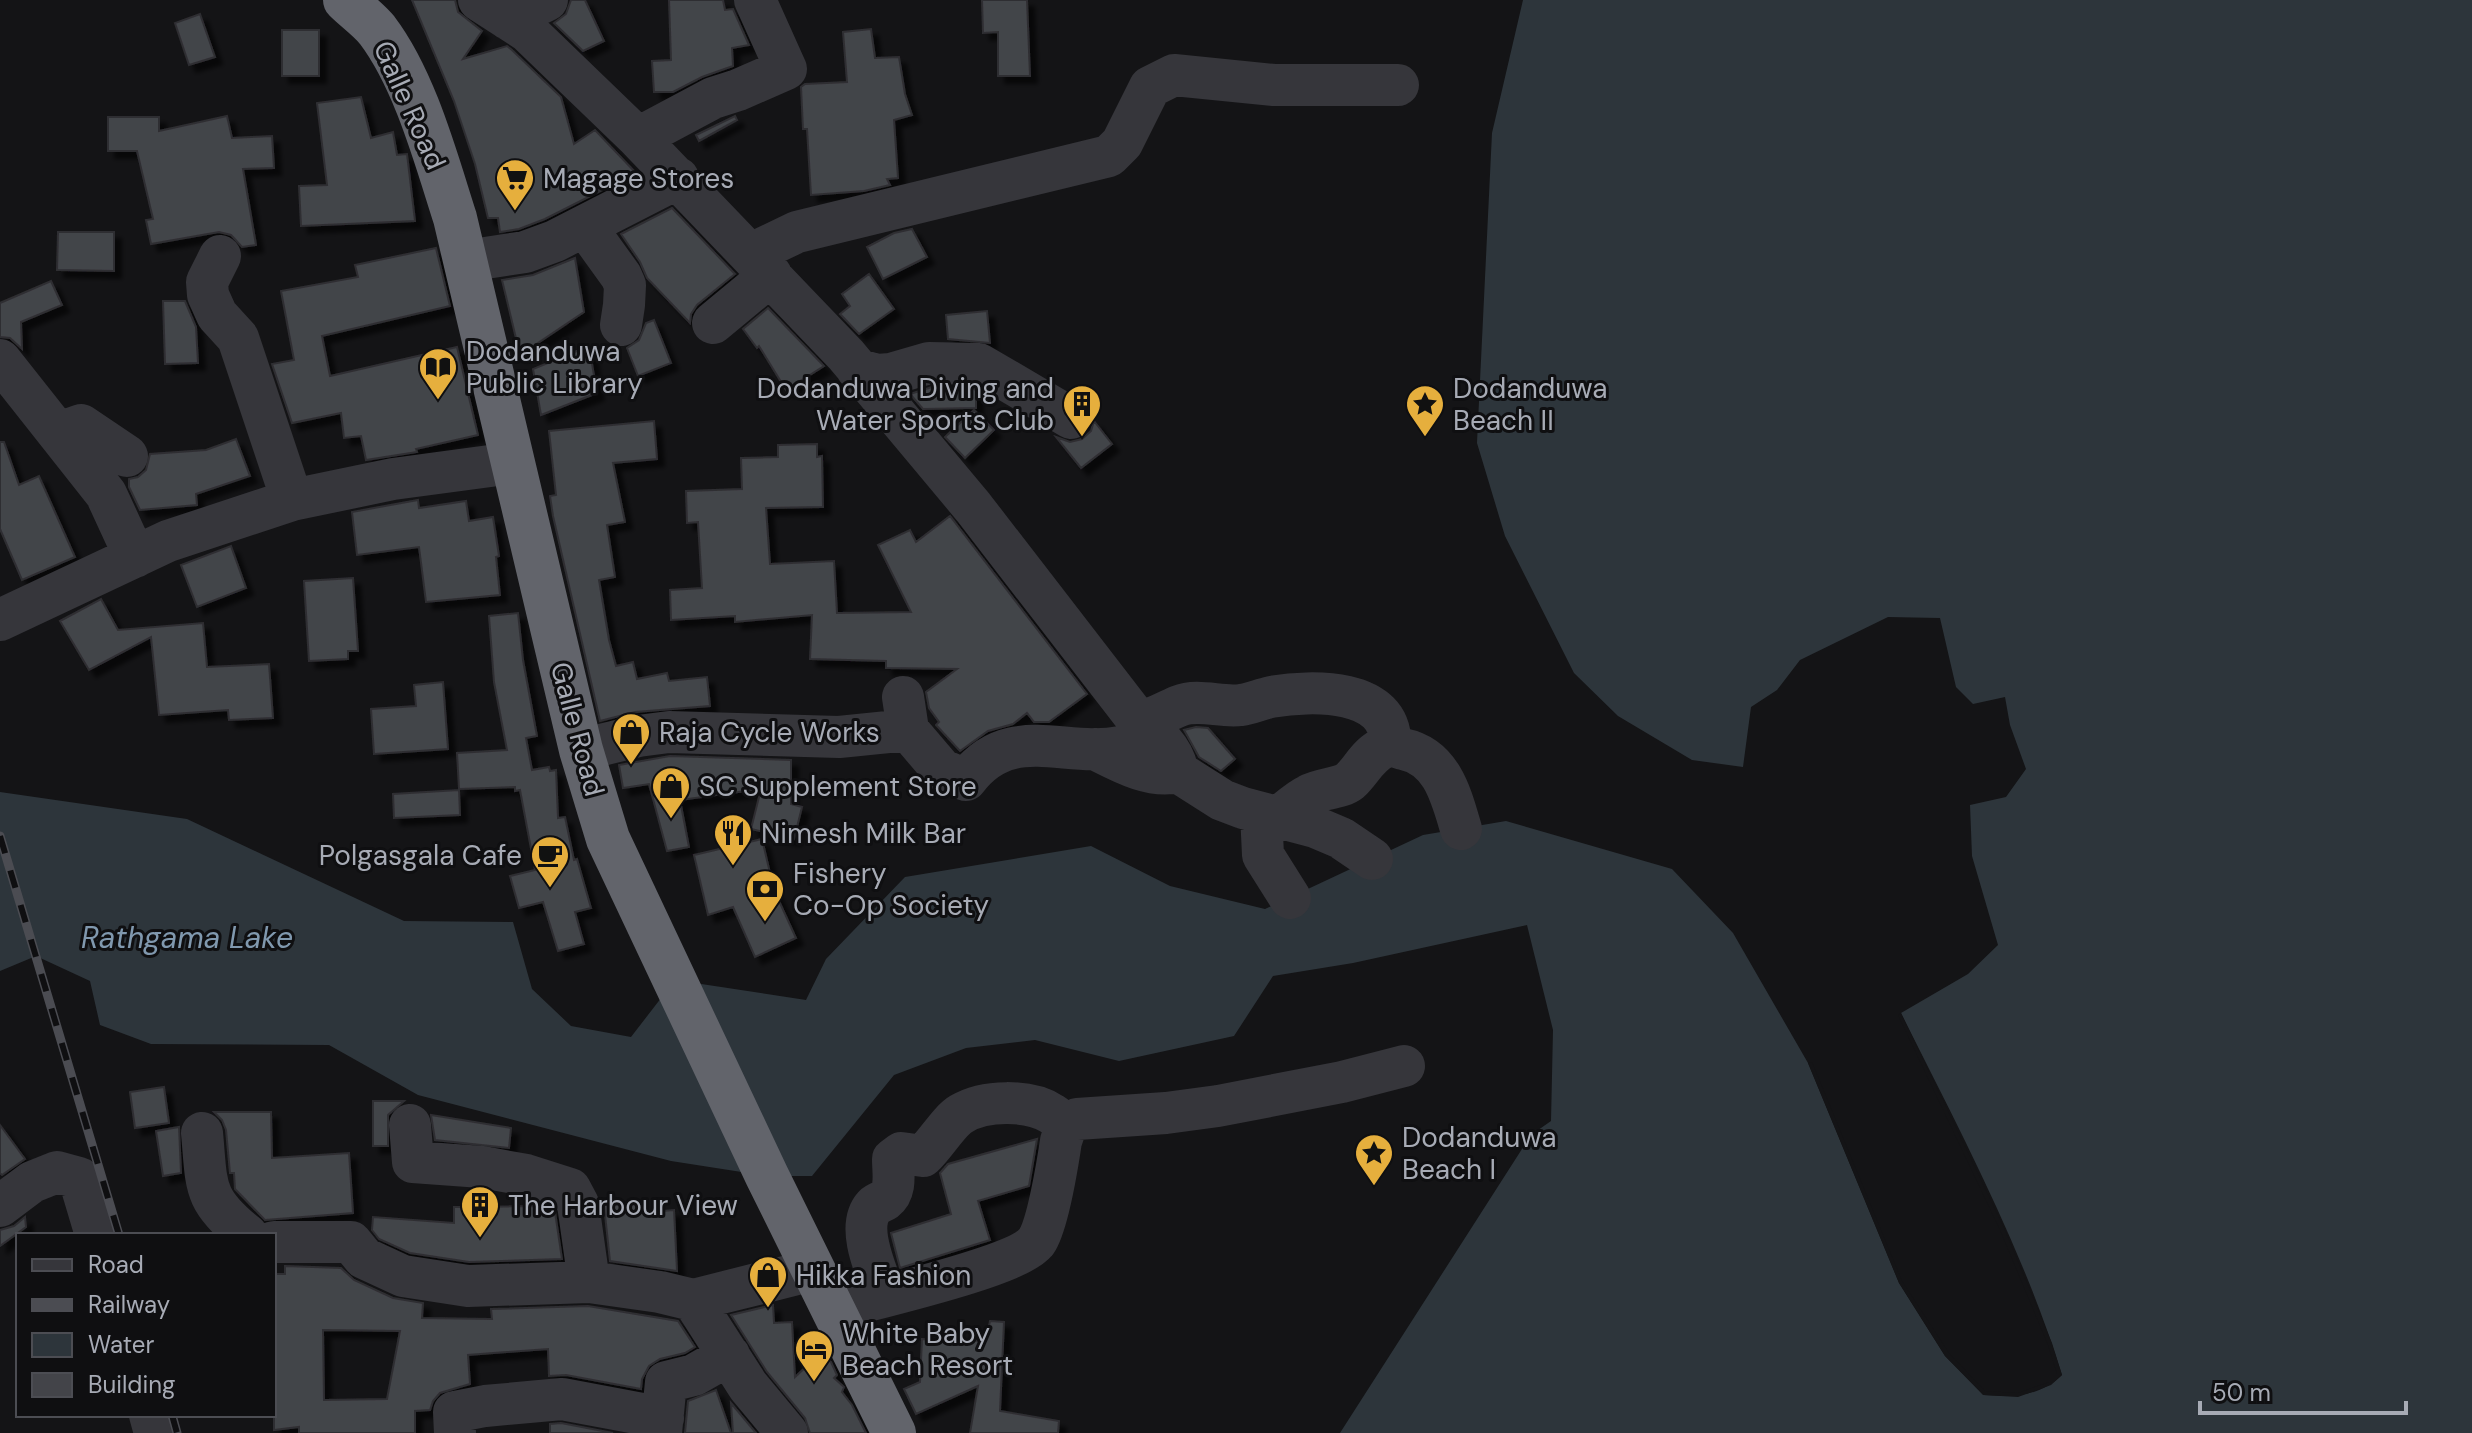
<svg xmlns="http://www.w3.org/2000/svg" width="2472" height="1433" font-family="'DM Sans',sans-serif">
<style>
.water{fill:#2d353b}
.pier{fill:#141416}
.building{fill:#434449;stroke:#2f2e32;stroke-width:2;fill-rule:evenodd;filter:url(#shadow)}
.lines{fill:none;stroke-linecap:round;stroke-linejoin:round}
.minor{stroke:#36363b;stroke-width:42}
.highway{stroke:#62646b;stroke-width:44}
.rail-casing{stroke:#4b4c52;stroke-width:9}
.rail{stroke:#0f0f11;stroke-width:6;stroke-dasharray:18;stroke-linecap:butt}
.labels{text-anchor:middle;stroke-width:6;stroke-linejoin:round;paint-order:stroke}
.street-label{font-size:28px;fill:#a7abb5;stroke:#0f0f11}
.poi-label{font-size:28px;fill:#a7abb5;stroke:#0f0f11;text-anchor:start}
.water-label{font-size:30px;font-style:italic;fill:#8098ae;stroke:#0f0f11}
</style>
<defs>
<filter id="shadow"><feDropShadow dx="7" dy="7" stdDeviation="2" flood-color="#0009"/></filter>
</defs>
<rect width="100%" height="100%" fill="#141416"/>
<!-- water -->
<path class="water" d="M 1523,0 L 2472,0 L 2472,1433 L 1340,1433 L 1531,1135 L 1551,1121 L 1553,1030 L 1527,925 L 1353,963 L 1273,976 L 1234,1036 L 1119,1061 L 1035,1040 L 966,1048 L 894,1075 L 812,1176 L 767,1176 L 671,1161 L 418,1095 L 329,1045 L 151,1044 L 100,1025 L 90,981 L 36,956 L 0,971 L 0,792 L 187,819 L 404,921 L 513,922 L 532,989 L 571,1026 L 631,1037 L 675,980 L 806,1000 L 826,959 L 905,877 L 1091,846 L 1170,886 L 1265,909 L 1423,835 L 1506,821 L 1672,869 L 1733,933 L 1808,1063 L 1899,1283 L 1945,1356 L 1984,1395 C 2013,1397 2039,1397 2062,1375 C 2024,1251 1959,1129 1901,1013 L 1968,974 L 1998,945 L 1972,856 L 1970,805 L 2006,797 L 2026,769 L 2010,725 L 2005,697 L 1973,704 L 1956,687 L 1940,618 L 1888,617 L 1800,660 L 1777,690 L 1751,707 L 1743,767 L 1692,760 L 1618,716 L 1574,673 L 1505,536 L 1477,443 L 1492,133 Z"/>
<!-- pier -->
<path class="pier" d="M 1901,1013 L 2004,1228 L 2052,1343 L 2062,1375 L 2051,1385 L 2018,1397 L 1983,1395 L 1945,1356 L 1899,1283 L 1808,1063 L 1812,1062 L 1902,1281 L 1949,1353 L 1985,1391 L 2018,1393 L 2049,1382 L 2057,1374 L 2048,1345 L 2000,1230 L 1898,1015 Z"/>
<!-- building -->
<path class="building" d="M 412,0 L 455,0 L 458,12 L 482,31 L 463,59 L 507,46 L 512,50 L 561,97 L 574,144 L 595,130 L 636,173 L 545,219 L 519,229 L 500,232 L 498,218 L 488,218 L 475,164 L 454,101 Z
M 571,0 L 585,0 L 604,41 L 583,51 L 554,23 L 566,14 Z
M 669,0 L 723,0 L 725,10 L 733,9 L 749,45 L 732,48 L 733,66 L 702,77 L 673,92 L 654,92 L 652,61 L 671,60 Z
M 982,0 L 1027,0 L 1030,76 L 998,76 L 998,32 L 983,33 Z
M 200,14 L 215,57 L 189,65 L 175,23 Z
M 871,29 L 875,58 L 899,57 L 905,94 L 912,115 L 894,120 L 898,178 L 887,179 L 890,185 L 864,191 L 811,195 L 807,129 L 803,129 L 801,87 L 805,84 L 847,82 L 843,32 Z
M 282,30 L 319,30 L 319,76 L 282,76 Z
M 361,97 L 371,138 L 393,132 L 397,155 L 407,154 L 415,221 L 301,226 L 299,186 L 327,185 L 317,103 Z
M 227,116 L 232,138 L 272,136 L 274,168 L 243,169 L 256,245 L 242,247 L 231,235 L 219,232 L 151,244 L 146,220 L 153,219 L 137,151 L 108,151 L 108,117 L 159,117 L 159,131 Z
M 735,116 L 737,120 L 699,141 L 696,135 Z
M 672,208 L 735,274 L 697,305 L 691,314 L 690,323 L 647,278 L 640,262 L 621,234 Z
M 912,229 L 927,257 L 883,279 L 867,247 L 894,233 Z
M 58,232 L 114,232 L 114,271 L 57,270 Z
M 436,248 L 450,306 L 322,336 L 330,376 L 457,347 L 478,435 L 416,449 L 417,452 L 366,460 L 361,436 L 344,438 L 341,413 L 292,423 L 272,364 L 294,360 L 281,291 L 358,277 L 355,265 Z
M 575,258 L 584,312 L 520,355 L 502,280 L 533,275 Z
M 869,274 L 894,309 L 859,334 L 840,314 L 850,306 L 842,294 Z
M 51,281 L 62,305 L 21,322 L 22,349 L 10,338 L 0,337 L 0,303 Z
M 163,301 L 185,301 L 196,327 L 198,363 L 165,364 Z
M 768,308 L 824,366 L 786,390 L 759,346 L 757,348 L 743,329 Z
M 987,311 L 990,343 L 948,339 L 946,315 Z
M 654,320 L 671,363 L 638,376 L 627,348 L 639,340 L 646,323 Z
M 589,346 L 597,393 L 541,415 L 533,369 Z
M 932,387 L 972,388 L 976,390 L 976,408 L 923,409 L 910,394 Z
M 974,410 L 994,430 L 965,458 L 945,437 Z
M 654,421 L 657,459 L 613,463 L 625,522 L 607,525 L 615,577 L 599,580 L 609,640 L 616,666 L 633,662 L 637,679 L 667,673 L 669,681 L 707,677 L 710,706 L 635,712 L 600,721 L 553,516 L 550,496 L 556,495 L 549,431 Z
M 1094,421 L 1112,444 L 1081,468 L 1056,437 L 1070,442 L 1082,439 L 1091,431 Z
M 236,439 L 250,476 L 196,494 L 197,505 L 140,510 L 129,487 L 129,479 L 138,477 L 146,470 L 150,454 L 206,450 Z
M 0,442 L 4,442 L 19,485 L 39,476 L 75,557 L 22,580 L 0,529 Z
M 817,444 L 817,457 L 822,456 L 823,507 L 766,508 L 770,564 L 834,561 L 837,613 L 911,612 L 878,545 L 910,530 L 916,542 L 950,516 L 1087,694 L 1049,722 L 1034,722 L 1027,713 L 1013,724 L 988,731 L 960,751 L 936,725 L 939,722 L 929,708 L 926,692 L 957,669 L 886,668 L 886,661 L 810,659 L 812,615 L 735,622 L 735,616 L 671,620 L 670,590 L 702,588 L 698,522 L 687,523 L 686,491 L 742,489 L 741,458 L 778,457 L 778,445 Z
M 418,500 L 419,508 L 466,501 L 469,521 L 493,517 L 499,556 L 496,557 L 500,595 L 426,602 L 419,547 L 357,555 L 352,512 Z
M 231,546 L 246,588 L 197,607 L 181,565 Z
M 353,578 L 358,651 L 348,651 L 348,659 L 309,661 L 304,581 Z
M 101,599 L 118,630 L 203,623 L 207,667 L 269,664 L 273,718 L 229,720 L 228,710 L 159,715 L 151,637 L 89,670 L 60,621 Z
M 518,613 L 523,660 L 537,736 L 526,738 L 532,770 L 549,767 L 550,771 L 556,770 L 558,818 L 565,817 L 574,860 L 577,859 L 591,908 L 575,912 L 584,944 L 558,951 L 543,902 L 519,908 L 510,876 L 535,870 L 520,790 L 515,791 L 515,787 L 459,789 L 457,753 L 507,750 L 494,682 L 489,616 Z
M 443,682 L 448,749 L 374,754 L 371,709 L 416,706 L 414,685 Z
M 1196,727 L 1208,728 L 1235,759 L 1221,771 L 1199,757 L 1184,730 Z
M 670,756 L 791,760 L 791,804 L 802,807 L 794,839 L 751,829 L 761,789 L 680,800 L 689,847 L 667,851 L 649,784 L 623,788 L 619,765 Z
M 459,790 L 460,815 L 394,818 L 393,794 Z
M 762,839 L 774,890 L 796,938 L 755,957 L 733,907 L 708,915 L 694,855 Z
M 164,1087 L 169,1123 L 135,1128 L 130,1092 Z
M 373,1101 L 404,1101 L 388,1115 L 388,1146 L 373,1146 Z
M 214,1112 L 271,1112 L 272,1158 L 349,1153 L 353,1213 L 265,1220 L 235,1189 L 234,1173 L 230,1173 L 226,1130 L 222,1120 Z
M 431,1115 L 511,1128 L 509,1148 L 435,1140 Z
M 0,1125 L 25,1159 L 2,1175 L 0,1173 Z
M 179,1127 L 181,1173 L 163,1176 L 156,1131 Z
M 1037,1139 L 1029,1186 L 978,1201 L 990,1240 L 900,1268 L 891,1233 L 951,1214 L 940,1173 L 948,1164 Z
M 638,1204 L 639,1213 L 674,1210 L 677,1271 L 610,1261 L 604,1205 Z
M 544,1206 L 555,1212 L 562,1259 L 469,1262 L 410,1253 L 379,1239 L 372,1230 L 373,1217 L 454,1223 L 454,1207 Z
M 25,1217 L 26,1227 L 0,1246 L 0,1230 L 14,1226 Z
M 285,1266 L 341,1268 L 354,1280 L 393,1298 L 423,1303 L 422,1318 L 492,1319 L 491,1309 L 588,1306 L 678,1321 L 695,1347 L 685,1353 L 660,1359 L 649,1366 L 642,1379 L 641,1389 L 566,1375 L 549,1376 L 548,1349 L 468,1355 L 470,1384 L 440,1393 L 433,1401 L 430,1410 L 415,1411 L 415,1433 L 299,1433 L 299,1427 L 274,1430 L 274,1274 L 285,1274 ZM 323,1330 L 400,1331 L 387,1399 L 324,1400 Z
M 773,1305 L 774,1323 L 792,1322 L 795,1377 L 822,1352 L 831,1362 L 837,1375 L 834,1378 L 844,1387 L 842,1392 L 852,1405 L 866,1433 L 810,1433 L 805,1418 L 767,1372 L 731,1315 Z
M 990,1321 L 1004,1322 L 1000,1411 L 1059,1421 L 1058,1433 L 970,1433 L 978,1386 L 916,1414 L 904,1389 L 920,1382 L 922,1339 L 986,1341 Z
M 716,1390 L 731,1433 L 685,1433 L 688,1401 Z
M 731,1403 L 756,1433 L 733,1433 Z
M 561,1423 L 613,1433 L 550,1433 L 550,1424 Z"/>
<g class="lines">
<!-- minor -->
<path class="minor" d="M 479,0 L 527,31 L 638,138 L 846,355 L 973,507 L 1139,722 C 1158,736 1173,748 1178,772 C 1150,779 1119,761 1095,749
M 508,19 L 547,0
M 638,138 L 713,98 L 738,90 L 786,69 L 755,0
M 585,226 L 621,276 L 625,285 L 624,305 L 621,325
M 751,254 L 797,232 L 1109,156 L 1122,143 L 1150,87 L 1174,75 L 1274,85 L 1398,85
M 220,256 L 207,282 L 208,295 L 217,315 L 238,338 L 292,500
M 466,261 L 525,252 L 555,241 L 678,178
M 713,323 L 771,275
M 0,360 L 106,494 L 135,557
M 857,369 L 877,375 L 891,374 L 929,363 L 979,364 L 1071,418
M 58,433 L 81,425 L 127,456
M 0,620 L 168,541 L 292,500 L 393,479 L 512,463
M 903,697 L 908,730 L 942,770 L 966,780 C 1009,722 1063,758 1121,747
M 1139,722 C 1157,718 1164,712 1179,706 C 1199,698 1221,708 1241,705 C 1251,704 1261,699 1271,697 C 1310,690 1394,687 1390,746
M 581,750 L 638,736 L 669,732 L 839,737 L 908,730
M 1178,772 L 1222,800 L 1243,808 L 1315,827 L 1341,838 L 1372,859
M 1261,813 L 1263,855 L 1290,898
M 1279,817 C 1289,809 1298,800 1309,795 C 1321,788 1340,789 1350,781 C 1362,770 1368,754 1385,747 C 1391,745 1397,747 1403,749 C 1442,757 1451,795 1461,829
M 410,1125 L 413,1162 L 482,1167 L 526,1175 L 570,1189 L 578,1204 L 589,1282
M 202,1133 C 207,1186 202,1199 247,1235
M 0,1206 L 32,1182 L 57,1172 L 79,1178 L 96,1235
M 274,1242 L 351,1242 L 364,1258 L 403,1276 L 468,1286 L 589,1282 L 660,1292 L 693,1300 L 813,1270
M 885,1295 C 877,1273 855,1227 874,1206 C 877,1203 881,1202 885,1200 C 897,1191 893,1173 893,1159 L 901,1153 L 923,1156 C 935,1145 949,1121 961,1114 C 984,1100 1029,1099 1052,1114 C 1057,1117 1062,1122 1066,1126
M 693,1300 L 748,1386 L 787,1433
M 833,1310 C 871,1299 1016,1267 1036,1242 C 1047,1230 1058,1161 1061,1141 L 1066,1126 L 1077,1119 L 1166,1113 L 1218,1106 L 1342,1082 L 1404,1066
M 150,1415 L 155,1433
M 455,1433 L 454,1412 L 485,1406 L 562,1399 L 663,1418
M 661,1433 L 666,1382 L 694,1375 L 729,1355"/>
<!-- highway -->
<path class="highway" d="M 345,0 C 355,10 368,19 377,30 C 415,80 436,159 455,218 L 581,750 L 608,839 L 767,1176 L 894,1433"/>
<!-- rail casing -->
<g class="rail-casing">
<path id="rail" d="M 0,836 L 119,1235
M 172,1415 L 177,1433"/>
</g>
<!-- rail -->
<use href="#rail" class="rail"/>
</g>
<!-- icons -->
<defs>
<g id="supermarket-pin" transform="scale(2)"><path d="M0 17L-7.5 6A9.5 9.5 0 1 1 7.5 6Z" fill="#e6af3d" stroke="#0f0f11"/><path d="M-6-5.5h2.5l.6 2H6L4.5 2H-2.5L-4.4-4H-6ZM-1.5 3.2a1.3 1.3 0 1 0 .1 0ZM3 3.2a1.3 1.3 0 1 0 .1 0Z" fill="#111"/></g>
<g id="library-pin" transform="scale(2)"><path d="M0 17L-7.5 6A9.5 9.5 0 1 1 7.5 6Z" fill="#e6af3d" stroke="#0f0f11"/><path d="M-6-4Q-3-5.5-.7-3.5V5Q-3 3-6 4ZM6-4Q3-5.5 .7-3.5V5Q3 3 6 4Z" fill="#111"/></g>
<g id="building-pin" transform="scale(2)"><path d="M0 17L-7.5 6A9.5 9.5 0 1 1 7.5 6Z" fill="#e6af3d" stroke="#0f0f11"/><path d="M-4-6H4V6H1V3H-1V6H-4ZM-2.5-4.3h1.7v1.8h-1.7ZM.8-4.3h1.7v1.8H.8ZM-2.5-1h1.7V.8h-1.7ZM.8-1h1.7V.8H.8Z" fill="#111"/></g>
<g id="sight-pin" transform="scale(2)"><path d="M0 17L-7.5 6A9.5 9.5 0 1 1 7.5 6Z" fill="#e6af3d" stroke="#0f0f11"/><path d="M0-6L1.8-2.2L6-1.7L2.9 1.2L3.7 5.4L0 3.3L-3.7 5.4L-2.9 1.2L-6-1.7L-1.8-2.2Z" fill="#111"/></g>
<g id="shop-pin" transform="scale(2)"><path d="M0 17L-7.5 6A9.5 9.5 0 1 1 7.5 6Z" fill="#e6af3d" stroke="#0f0f11"/><path d="M-5-2.5h2.3a2.7 3.5 0 0 1 5.4 0H5L5.5 6h-11ZM-1.5-2.5h3a1.5 2.3 0 0 0-3 0Z" fill="#111"/></g>
<g id="restaurant-pin" transform="scale(2)"><path d="M0 17L-7.5 6A9.5 9.5 0 1 1 7.5 6Z" fill="#e6af3d" stroke="#0f0f11"/><path d="M-5-6h1v4h1v-4h1v4h1v-4h1v5L-1.5 .5V6h-2V.5L-5-1ZM5-6V6H3V1.5H1.5Q1.5-4 5-6Z" fill="#111"/></g>
<g id="cafe-pin" transform="scale(2)"><path d="M0 17L-7.5 6A9.5 9.5 0 1 1 7.5 6Z" fill="#e6af3d" stroke="#0f0f11"/><path d="M-5.5-4.5H6V0H3Q3 3.5 0 3.5H-2.5Q-5.5 3.5-5.5 0ZM3-3.2v2h1.7v-2ZM-6 4.5H4V6H-6Z" fill="#111"/></g>
<g id="bank-pin" transform="scale(2)"><path d="M0 17L-7.5 6A9.5 9.5 0 1 1 7.5 6Z" fill="#e6af3d" stroke="#0f0f11"/><path d="M-6-4H6V4H-6ZM0-2.3a2.3 2.3 0 1 0 0 4.6a2.3 2.3 0 1 0 0-4.6Z" fill="#111"/></g>
<g id="hotel-pin" transform="scale(2)"><path d="M0 17L-7.5 6A9.5 9.5 0 1 1 7.5 6Z" fill="#e6af3d" stroke="#0f0f11"/><path d="M-6-4.5h1.5V1H6V5H4.5V3h-9V5H-6ZM-4 0a1.8 1.8 0 1 1 3.6 0ZM.5 0V-2.5h3Q6-2.5 6 0Z" fill="#111"/></g>
</defs>
<g fill-rule="evenodd">
<use href="#supermarket-pin" x="515" y="178"/>
<use href="#library-pin" x="438" y="367"/>
<use href="#building-pin" x="1082" y="404"/>
<use href="#sight-pin" x="1425" y="404"/>
<use href="#shop-pin" x="631" y="732"/>
<use href="#shop-pin" x="671" y="786"/>
<use href="#restaurant-pin" x="733" y="833"/>
<use href="#cafe-pin" x="550" y="855"/>
<use href="#bank-pin" x="765" y="889"/>
<use href="#sight-pin" x="1374" y="1153"/>
<use href="#building-pin" x="480" y="1205"/>
<use href="#shop-pin" x="768" y="1275"/>
<use href="#hotel-pin" x="814" y="1349"/>
</g>
<g class="labels">
<!-- street labels -->
<g class="street-label">
<text transform="translate(410 105) rotate(66)" y="10">Galle Road</text>
<text transform="translate(578 729) rotate(75)" y="10">Galle Road</text>
</g>
<!-- poi labels -->
<g class="poi-label">
<text x="543" y="188">Magage Stores</text>
<text x="466" y="361">Dodanduwa<tspan x="466" dy="32">Public Library</tspan></text>
<text x="1054" y="398" text-anchor="end">Dodanduwa Diving and<tspan x="1054" dy="32">Water Sports Club</tspan></text>
<text x="1453" y="398">Dodanduwa<tspan x="1453" dy="32">Beach II</tspan></text>
<text x="659" y="742">Raja Cycle Works</text>
<text x="699" y="796">SC Supplement Store</text>
<text x="761" y="843">Nimesh Milk Bar</text>
<text x="522" y="865" text-anchor="end">Polgasgala Cafe</text>
<text x="793" y="883">Fishery<tspan x="793" dy="32">Co-Op Society</tspan></text>
<text x="1402" y="1147">Dodanduwa<tspan x="1402" dy="32">Beach I</tspan></text>
<text x="508" y="1215">The Harbour View</text>
<text x="796" y="1285">Hikka Fashion</text>
<text x="842" y="1343">White Baby<tspan x="842" dy="32">Beach Resort</tspan></text>
</g>
<!-- water labels -->
<g class="water-label">
<text x="187" y="948">Rathgama Lake</text>
</g>
</g>
<!-- legend -->
<rect x="16" y="1233" width="260" height="184" fill="#0f0f11" stroke="#4c4d53" stroke-width="2"/>
<rect x="32" y="1259" width="40" height="12" fill="#36363b" stroke="#4c4d53" stroke-width="2"/>
<text x="88" y="1273" font-size="24" fill="#a7abb5">Road</text>
<rect x="32" y="1299" width="40" height="12" fill="#4b4c52" stroke="#4c4d53" stroke-width="2"/>
<text x="88" y="1313" font-size="24" fill="#a7abb5">Railway</text>
<rect x="32" y="1333" width="40" height="24" fill="#2d353b" stroke="#4c4d53" stroke-width="2"/>
<text x="88" y="1353" font-size="24" fill="#a7abb5">Water</text>
<rect x="32" y="1373" width="40" height="24" fill="#434449" stroke="#4c4d53" stroke-width="2"/>
<text x="88" y="1393" font-size="24" fill="#a7abb5">Building</text>
<!-- scale -->
<path d="M2200 1401v12h206v-12" fill="none" stroke="#a7abb5" stroke-width="4"/>
<text x="2212" y="1401" font-size="24" fill="#a7abb5" stroke="#0f0f11" stroke-width="6" paint-order="stroke">50 m</text>
</svg>
